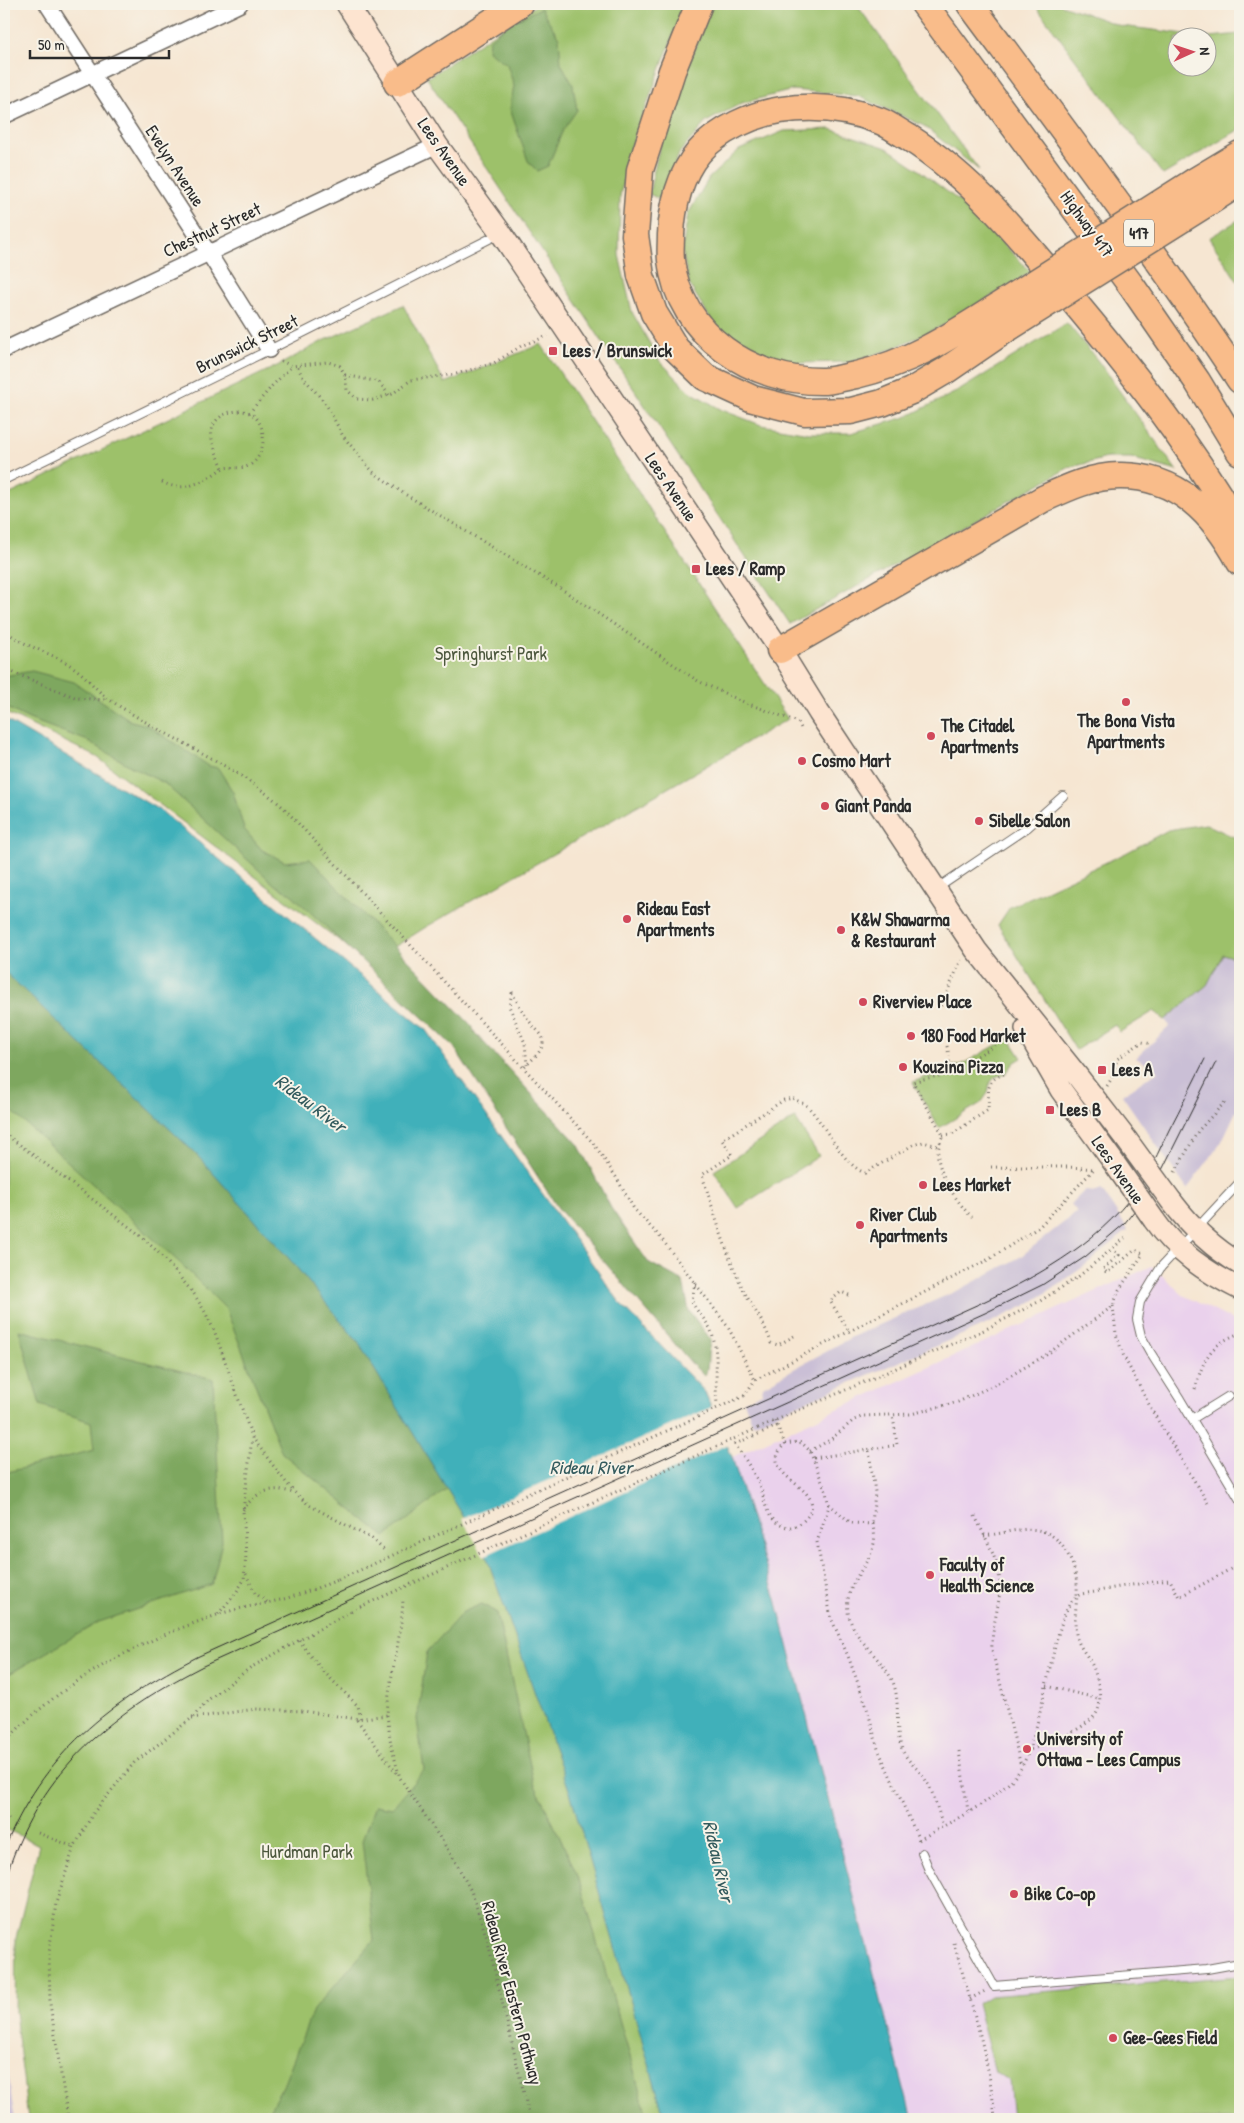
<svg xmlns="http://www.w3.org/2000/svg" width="1244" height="2123" font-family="'Patrick Hand',sans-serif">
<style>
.built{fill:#ead1ec}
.industrial{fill:#cabfd6}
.green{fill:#9dc16b;stroke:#64764b;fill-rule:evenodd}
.forest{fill:#7ea75f;stroke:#546945}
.water{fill:#40b0ba;stroke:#366e72}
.pier{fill:#f6e6d2}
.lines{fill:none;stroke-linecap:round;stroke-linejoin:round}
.lane-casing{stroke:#726c65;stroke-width:10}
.street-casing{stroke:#726c65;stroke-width:18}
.secondary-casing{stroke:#726c65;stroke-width:24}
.highway-casing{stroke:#726c65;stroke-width:29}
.path{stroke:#726c65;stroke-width:3;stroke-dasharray:1 4;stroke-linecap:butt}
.lane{stroke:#fff;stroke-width:8}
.street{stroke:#fff;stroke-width:15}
.secondary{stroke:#fde4d0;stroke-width:21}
.highway{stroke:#f9bc8a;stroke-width:26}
.tram{stroke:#2b2b2b;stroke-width:1}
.secondary-bridge-casing{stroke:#726c65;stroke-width:24;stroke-linecap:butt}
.highway-bridge-casing{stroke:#726c65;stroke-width:29;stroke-linecap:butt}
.path-bridge{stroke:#726c65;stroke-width:3;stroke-dasharray:1 4;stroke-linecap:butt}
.secondary-bridge{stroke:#fde4d0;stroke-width:21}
.highway-bridge{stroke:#f9bc8a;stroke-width:26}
.poi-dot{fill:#d1495b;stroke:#f7f3e8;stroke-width:2}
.labels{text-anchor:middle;stroke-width:4;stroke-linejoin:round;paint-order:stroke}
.shield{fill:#f7f3e8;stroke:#686764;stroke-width:1}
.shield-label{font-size:16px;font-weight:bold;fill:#2b2b2b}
.street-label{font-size:18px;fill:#2b2b2b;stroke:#f7f3e8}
.poi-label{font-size:18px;font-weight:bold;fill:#2b2b2b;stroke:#f7f3e8;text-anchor:start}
.park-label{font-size:18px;fill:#4d583e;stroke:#f7f3e8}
.water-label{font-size:19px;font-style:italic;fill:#325a5d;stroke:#f7f3e8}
</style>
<rect width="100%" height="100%" fill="#f7f3e8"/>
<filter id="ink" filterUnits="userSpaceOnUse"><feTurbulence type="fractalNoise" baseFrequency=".02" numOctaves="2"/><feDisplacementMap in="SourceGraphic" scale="10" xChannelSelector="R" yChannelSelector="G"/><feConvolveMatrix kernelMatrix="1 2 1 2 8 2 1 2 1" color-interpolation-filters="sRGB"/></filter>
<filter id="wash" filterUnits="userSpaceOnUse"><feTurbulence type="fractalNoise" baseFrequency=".0096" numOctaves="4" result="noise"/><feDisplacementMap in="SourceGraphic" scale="20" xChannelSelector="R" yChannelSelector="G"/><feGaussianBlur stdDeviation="1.12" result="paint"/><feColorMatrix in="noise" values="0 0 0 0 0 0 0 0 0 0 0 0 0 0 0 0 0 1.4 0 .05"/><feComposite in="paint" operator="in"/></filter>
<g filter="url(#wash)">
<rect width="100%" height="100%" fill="#f6e6d2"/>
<!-- built -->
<path class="built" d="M 1152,1266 L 1183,1295 L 1240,1324 L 1240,2119 L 912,2119 L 732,1457 Z"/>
<!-- industrial -->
<path class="industrial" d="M 1240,919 L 1240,1103 L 1221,1143 L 1187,1189 L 1122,1095 L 1158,1071 L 1136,1058 L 1170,1026 L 1165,1020 L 1207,985 Z
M 1101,1189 L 1128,1230 L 1083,1267 L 1049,1291 L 1027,1305 L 985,1325 L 753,1424 L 744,1401 L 762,1393 L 763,1386 L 852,1337 L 961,1289 L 1020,1257 L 1077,1212 L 1071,1204 L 1084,1191 L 1097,1192 Z
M 4,2040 L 12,2102 L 15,2119 L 4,2119 Z"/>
<!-- green -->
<path class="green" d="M 538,4 L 685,4 L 632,144 L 620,196 L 619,255 L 632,312 L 659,360 L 689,391 L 722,410 L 761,425 L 809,433 L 851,433 L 906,417 L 960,390 L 1067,323 L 1098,361 L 1177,471 L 1131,458 L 1107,458 L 1068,468 L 790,624 L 427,78 Z
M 711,4 L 856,4 L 979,170 L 924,126 L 858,96 L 793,90 L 742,103 L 706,122 L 680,152 L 659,199 L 649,194 C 656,159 665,123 678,90 C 689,61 702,34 711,4 Z
M 1034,4 L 1059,4 L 1121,26 L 1210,37 L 1240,34 L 1240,129 L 1163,175 ZM 1176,38 L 1206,38 L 1206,68 L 1176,68 Z
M 831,129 L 887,148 L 915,167 L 967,207 L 1031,272 L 946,324 L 891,349 L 850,362 L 798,363 L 754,354 L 719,333 L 689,284 L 682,251 L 688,214 L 709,178 L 739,150 L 784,131 Z
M 1240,219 L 1240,285 L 1209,238 Z
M 403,305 L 445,383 L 541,344 L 788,719 L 426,927 L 369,963 L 97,757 L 4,712 L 4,497 L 281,364 L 321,342 Z
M 1206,824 L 1240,840 L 1240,941 L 1232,957 L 1223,954 L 1207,985 L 1165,1020 L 1154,1011 L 1120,1032 L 1115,1025 L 1076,1050 L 998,925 L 1010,907 L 1126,853 L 1168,830 Z
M 4,971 L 358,1342 L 485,1552 L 571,1795 L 665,2119 L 28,2119 L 15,2012 L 16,1938 L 39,1845 L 4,1828 Z
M 1009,1038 L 1022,1058 L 1015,1062 L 1006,1073 L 995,1077 L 990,1083 L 988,1093 L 981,1103 L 939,1128 L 913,1082 L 926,1077 L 941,1076 L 949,1066 L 959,1066 Z
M 795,1118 L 819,1156 L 738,1208 L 714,1171 Z
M 1240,1976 L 1240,2119 L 1013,2119 L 1009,2080 L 995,2072 L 977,2004 L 990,1996 Z"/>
<!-- forest -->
<path class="forest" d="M 541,8 L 559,38 L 561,63 L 573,85 L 577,110 L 563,130 L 548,166 L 537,171 L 528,161 L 510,109 L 514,86 L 507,64 L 488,51 L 489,40 L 509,23 Z
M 32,671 L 74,682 L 131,721 L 147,725 L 209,766 L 218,768 L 233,792 L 244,829 L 262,850 L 285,862 L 310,859 L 472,1026 L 475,1033 L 578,1144 L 611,1208 L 648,1262 L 683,1281 L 689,1311 L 711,1340 C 706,1355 710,1362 705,1376 L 693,1365 L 558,1208 L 454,1047 L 291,894 L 275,885 L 164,783 L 132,767 L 88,741 L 29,719 L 5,707 L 4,676 Z
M 4,971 L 196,1154 L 293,1263 L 358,1342 L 447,1489 L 385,1537 L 282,1453 L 226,1309 L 180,1263 L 4,1104 Z
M 19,1330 L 213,1379 L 222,1542 L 212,1584 L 99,1622 L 4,1677 L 4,1473 L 94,1450 L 91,1422 L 40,1405 Z
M 482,1604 L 497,1613 L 534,1783 L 578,1876 L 648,2119 L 264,2119 L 283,2086 L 313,2010 L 374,1940 L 362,1841 L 375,1805 L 392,1808 L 424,1770 L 417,1719 L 427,1652 L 463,1612 Z"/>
<!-- water -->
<path class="water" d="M 4,719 L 161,811 L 425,1029 L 621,1304 L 705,1392 L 732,1457 L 776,1599 L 912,2119 L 665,2119 L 571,1795 L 485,1552 L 358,1342 L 293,1263 L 196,1154 L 4,971 Z"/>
<!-- pier -->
<path class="pier" d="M 714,1406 L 729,1444 L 484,1556 L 462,1519 Z"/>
</g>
<g filter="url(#ink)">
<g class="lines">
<!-- lane casing -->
<g class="lane-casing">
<path id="lane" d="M 4,480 L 269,350 L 499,234
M 936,889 L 1028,827 L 1063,796
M 1240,1182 L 1161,1267 L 1140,1302 L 1137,1319 L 1141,1336 L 1150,1352 L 1180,1399 L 1240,1500
M 1192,1419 L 1229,1396
M 922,1853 L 929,1870 L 994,1986 L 1207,1969 L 1240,1963"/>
</g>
<!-- street casing -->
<g class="street-casing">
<path id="street" d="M 47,4 L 208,252 L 269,350
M 4,116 L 240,4
M 4,350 L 437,145"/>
</g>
<!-- secondary casing -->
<g class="secondary-casing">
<path id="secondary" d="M 347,4 L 437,145 L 501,233 L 780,650 L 819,713 L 976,950 L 1075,1073 L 1126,1139
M 1026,1029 L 1061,1090 L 1112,1160
M 1172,1202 C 1191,1227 1213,1248 1240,1264
M 1154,1220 C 1176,1252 1206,1272 1240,1289"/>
</g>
<!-- highway casing -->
<g class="highway-casing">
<path id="highway" d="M 699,4 L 672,71 L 640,170 L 635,235 L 641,276 L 654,313 L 676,349 L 705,377 L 753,399 L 804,412 L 851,411 L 882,403 L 911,391 L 945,371 L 1005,330
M 924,4 L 1133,288 L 1197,381 L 1240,452
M 970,4 C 1062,128 1155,251 1240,380
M 397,83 L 519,4
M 1195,181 L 1240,154
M 1209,202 L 1240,182
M 992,310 C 945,340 910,362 856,375 C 846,377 835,380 825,381 C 753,383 679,335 671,260 C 670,252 671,243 671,235 C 672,207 680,174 699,152 C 718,130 753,114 781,110 C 815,105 849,109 880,121 C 890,125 899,132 908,137 C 971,177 1018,234 1065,291 C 1129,367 1191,445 1240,531
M 780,650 L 1043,499 C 1067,488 1092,476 1119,476 C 1178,475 1214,514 1240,562"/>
</g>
<!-- path -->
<path class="path" d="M 281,361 L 292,366 L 328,362 L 340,366 L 345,375 L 347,390 L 357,399 L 373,400 L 392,394 L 411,380 L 456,374 L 494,363 L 523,345 L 548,336
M 298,367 L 302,376 L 326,404 L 343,436 L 373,472 L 403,493 L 566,592 L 698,681 L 746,703 L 798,722 L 801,728
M 345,375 L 379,382 L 389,395
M 249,413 L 272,386 L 292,366
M 162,482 C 179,491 195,486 211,476 C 215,474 220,469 224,468 C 234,466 243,471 253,463 C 267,450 267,423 250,413 C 243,410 234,411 227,413 C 200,426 215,448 223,468
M 4,629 C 22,647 52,652 73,667 C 87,676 96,691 110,700 C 166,738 232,762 284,808 L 594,1144 L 616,1177 L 634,1209 L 661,1238 L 728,1327 L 755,1380
M 4,669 L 77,698 L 108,700
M 512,992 C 519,1005 526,1019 536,1029 C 540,1033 544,1037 543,1043 C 542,1052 530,1061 524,1068
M 512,993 L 509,1006 L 525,1043 L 527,1065
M 941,1006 L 961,960
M 947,1046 C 956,1082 939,1073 913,1082 L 943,1135 C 940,1143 937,1150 938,1158 C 941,1178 958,1204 972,1217
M 950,1066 L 959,1066 L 1009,1038
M 1107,1086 L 1112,1078 L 1117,1059 L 1142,1042 L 1152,1044
M 4,1133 L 140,1235 L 162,1256 L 194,1294 L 205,1312 L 214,1330 L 252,1437 L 278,1472 L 293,1491 L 309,1505 L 372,1539 L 384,1550
M 943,1135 L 952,1134 L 988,1110 C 990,1090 983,1081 1006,1073
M 991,1167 C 1025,1168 1059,1165 1093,1169
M 1175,1172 L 1198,1131 L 1225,1102
M 695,1282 L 692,1301 C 696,1312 707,1320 711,1331 C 720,1354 714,1379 717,1403
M 849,1295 L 841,1292 L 830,1301 L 849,1331
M 1113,1306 L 1116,1334 L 1124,1357 L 1154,1414 L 1209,1505
M 794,1336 L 778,1345 L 771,1343 C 765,1322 750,1305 741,1285 C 725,1250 714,1212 702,1175 L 732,1155 L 722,1140 L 784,1100 L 792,1098 C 797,1101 805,1103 809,1108 C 826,1126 842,1164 865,1173 L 913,1145 L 923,1142 L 938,1146
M 1195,1389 C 1204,1358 1209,1345 1240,1333
M 744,1396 L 755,1380 L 991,1258 L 1039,1227 L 1095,1168
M 775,1421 L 785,1444 L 797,1442 L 802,1443 L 810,1451 L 826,1492 L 829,1506 L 817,1542 L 831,1618 L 848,1656 L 867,1708 L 878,1749 L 919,1840
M 777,1426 L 735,1444 C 744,1457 752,1470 759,1483 C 764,1494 764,1510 773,1519 C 777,1524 783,1527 790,1527 C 796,1527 802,1523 806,1518 C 833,1487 752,1477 785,1444
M 758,1428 L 984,1330 L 1040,1301 L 1078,1277 L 1125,1238
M 810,1451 L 830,1440 L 854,1420 L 864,1416 L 911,1414 L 958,1402 L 996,1384 L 1046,1355 L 1113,1306 L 1119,1290 L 1143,1254 L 1135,1250 L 1107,1273 L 1103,1269 L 1119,1255 L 1113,1249
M 869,1451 L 875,1492 L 872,1524
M 814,1458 L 897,1445 L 893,1416
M 829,1504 L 851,1523 L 872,1524 C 885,1559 843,1575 848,1612 C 853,1641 882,1657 893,1682 C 901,1703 894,1726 901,1746 C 905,1760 918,1768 925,1779 C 934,1793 938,1811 943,1826
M 243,1510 C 255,1492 272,1485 293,1493
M 975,1516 C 985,1538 1001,1563 1000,1588 C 999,1609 991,1629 992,1650 L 1021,1766
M 984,1536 C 1019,1531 1048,1517 1068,1555 C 1073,1564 1076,1574 1077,1584 C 1078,1601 1073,1617 1076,1634 C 1078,1647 1088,1655 1093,1667 C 1098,1679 1103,1700 1097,1712 C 1090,1727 1044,1747 1028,1750
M 246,1574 L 255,1593 L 267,1602
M 218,1614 L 236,1593 L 244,1580 L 246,1554 L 243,1511 L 252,1438
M 299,1640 L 321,1669 L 358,1706 L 361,1719
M 1047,1686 L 1100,1699
M 387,1715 L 391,1745 L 400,1778 L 454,1859 L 471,1891 L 487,1938 L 530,2119
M 192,1718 L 256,1709 L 303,1711 L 357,1719 L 387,1715 C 389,1676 402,1638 403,1598
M 357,1720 L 398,1775
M 4,1743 C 62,1681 137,1642 217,1615 C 237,1608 259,1605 280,1600 C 300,1595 319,1587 338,1580
M 959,1751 L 968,1811
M 4,1816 L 9,1819
M 38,1833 L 74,1847
M 919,1840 C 949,1822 996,1801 1017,1774 C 1044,1740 1052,1611 1077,1596 C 1082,1593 1089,1593 1095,1592 C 1120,1586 1145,1583 1170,1580 L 1179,1597 L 1240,1564
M 954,1943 C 970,2001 990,2058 995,2119
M 970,1999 L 985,1991
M 68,2119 L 50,2004 L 49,1953 L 56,1903 L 74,1847 L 94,1812 L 134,1763 L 192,1718 L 208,1700 L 250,1668 L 351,1611"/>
<!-- lane -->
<use href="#lane" class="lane"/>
<!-- street -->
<use href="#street" class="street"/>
<!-- secondary -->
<use href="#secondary" class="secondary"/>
<!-- highway -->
<use href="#highway" class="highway"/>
<!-- tram -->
<path class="tram" d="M 4,1850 C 43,1753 109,1702 199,1656 L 981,1303 C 1044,1273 1106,1239 1145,1178 C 1154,1163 1161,1146 1169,1130 C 1181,1107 1193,1083 1205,1059
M 4,1883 C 37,1774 105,1716 203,1666 L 985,1313 L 1042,1285 L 1085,1257 L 1124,1224 L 1154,1186 L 1216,1062
M 4,2111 L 5,2119"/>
<!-- secondary-bridge casing -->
<g class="secondary-bridge-casing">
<path id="secondary-bridge" d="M 1126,1139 L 1172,1202
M 1112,1160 L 1154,1220"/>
</g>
<!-- highway-bridge casing -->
<g class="highway-bridge-casing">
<path id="highway-bridge" d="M 992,310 L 1195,181
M 1005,330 L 1209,202"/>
</g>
<!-- path-bridge -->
<path class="path-bridge" d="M 338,1580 L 744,1396
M 351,1611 L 758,1428"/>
<!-- secondary-bridge -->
<use href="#secondary-bridge" class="secondary-bridge"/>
<!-- highway-bridge -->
<use href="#highway-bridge" class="highway-bridge"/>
</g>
</g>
<!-- markers -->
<g class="poi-dot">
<rect x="548" y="346" width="10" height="10" rx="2.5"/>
<rect x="691" y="564" width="10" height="10" rx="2.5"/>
<circle cx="1126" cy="702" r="5"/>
<circle cx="931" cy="736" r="5"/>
<circle cx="802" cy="761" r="5"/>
<circle cx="825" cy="806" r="5"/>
<circle cx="979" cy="821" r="5"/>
<circle cx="627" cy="919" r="5"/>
<circle cx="841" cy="930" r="5"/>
<circle cx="863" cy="1002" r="5"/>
<circle cx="911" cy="1036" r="5"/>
<circle cx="903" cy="1067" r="5"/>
<rect x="1097" y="1065" width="10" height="10" rx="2.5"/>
<rect x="1045" y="1105" width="10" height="10" rx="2.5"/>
<circle cx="923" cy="1185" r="5"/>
<circle cx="860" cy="1225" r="5"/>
<circle cx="930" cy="1575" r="5"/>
<circle cx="1027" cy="1749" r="5"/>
<circle cx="1014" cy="1894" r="5"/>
<circle cx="1113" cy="2038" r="5"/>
</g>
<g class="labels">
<!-- shield labels -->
<rect class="shield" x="1124" y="219.5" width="30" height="27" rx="4"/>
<g class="shield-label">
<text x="1139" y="239">417</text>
</g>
<!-- street labels -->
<g class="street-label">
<text transform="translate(444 152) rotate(55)" y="6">Lees Avenue</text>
<text transform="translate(175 166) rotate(57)" y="6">Evelyn Avenue</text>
<text transform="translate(1087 224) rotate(54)" y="6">Highway 417</text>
<text transform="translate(212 230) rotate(-25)" y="6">Chestnut Street</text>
<text transform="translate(247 344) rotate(-26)" y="6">Brunswick Street</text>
<text transform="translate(671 487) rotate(56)" y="6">Lees Avenue</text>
<text transform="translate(1118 1170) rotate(55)" y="6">Lees Avenue</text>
<text transform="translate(512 1993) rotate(75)" y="6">Rideau River Eastern Pathway</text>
</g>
<!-- poi labels -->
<g class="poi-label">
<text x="563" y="357">Lees / Brunswick</text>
<text x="706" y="575">Lees / Ramp</text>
<text x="1126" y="727" text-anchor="middle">The Bona Vista<tspan x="1126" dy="21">Apartments</tspan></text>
<text x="941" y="732">The Citadel<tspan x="941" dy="21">Apartments</tspan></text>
<text x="812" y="767">Cosmo Mart</text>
<text x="835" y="812">Giant Panda</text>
<text x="989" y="827">Sibelle Salon</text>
<text x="637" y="915">Rideau East<tspan x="637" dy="21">Apartments</tspan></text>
<text x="851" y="926">K&amp;W Shawarma<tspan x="851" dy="21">&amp; Restaurant</tspan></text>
<text x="873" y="1008">Riverview Place</text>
<text x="921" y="1042">180 Food Market</text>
<text x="913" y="1073">Kouzina Pizza</text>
<text x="1112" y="1076">Lees A</text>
<text x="1060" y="1116">Lees B</text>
<text x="933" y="1191">Lees Market</text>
<text x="870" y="1221">River Club<tspan x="870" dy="21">Apartments</tspan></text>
<text x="940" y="1571">Faculty of<tspan x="940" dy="21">Health Science</tspan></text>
<text x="1037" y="1745">University of<tspan x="1037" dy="21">Ottawa - Lees Campus</tspan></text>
<text x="1024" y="1900">Bike Co-op</text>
<text x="1123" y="2044">Gee-Gees Field</text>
</g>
<!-- park labels -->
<g class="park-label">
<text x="491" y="660">Springhurst Park</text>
<text x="307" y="1858">Hurdman Park</text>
</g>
<!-- water labels -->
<g class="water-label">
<text transform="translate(311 1103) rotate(37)" y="7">Rideau River</text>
<text x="591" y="1474">Rideau River</text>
<text transform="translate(719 1861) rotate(77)" y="7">Rideau River</text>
</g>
</g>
<!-- margin -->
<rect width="1244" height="2123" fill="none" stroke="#f7f3e8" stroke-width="20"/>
<!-- north arrow -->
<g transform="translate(1192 52) rotate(87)"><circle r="24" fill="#f7f3e8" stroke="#a5a39c"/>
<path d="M0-4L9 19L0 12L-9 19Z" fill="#d1495b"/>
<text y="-8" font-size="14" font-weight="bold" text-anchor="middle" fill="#2b2b2b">N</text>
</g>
<!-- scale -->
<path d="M30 50v8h139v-8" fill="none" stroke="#2b2b2b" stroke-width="2.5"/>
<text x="38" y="50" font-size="15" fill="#2b2b2b" stroke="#f7f3e8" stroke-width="4" paint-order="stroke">50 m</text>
</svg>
